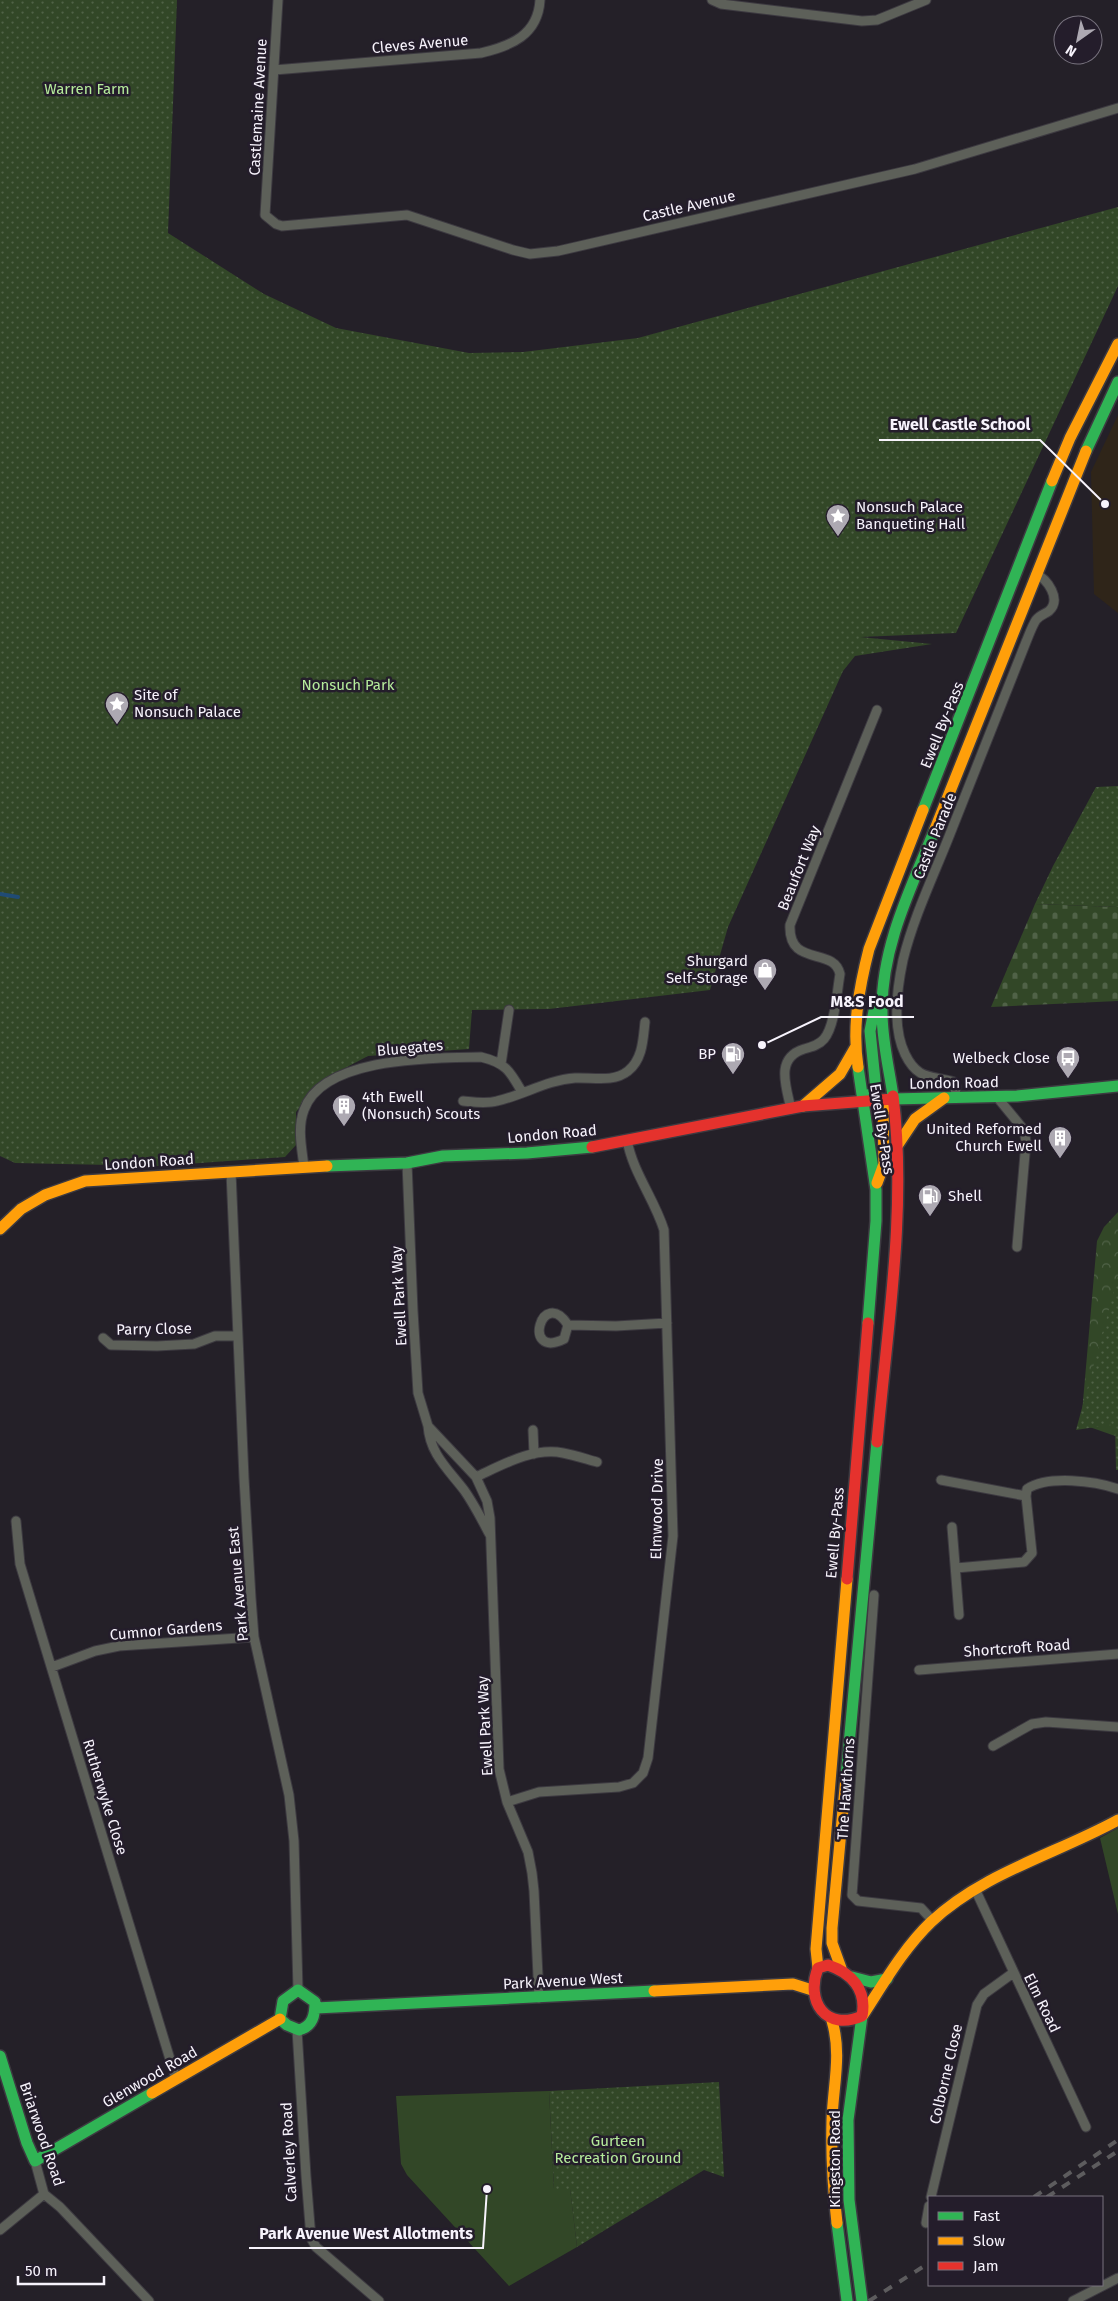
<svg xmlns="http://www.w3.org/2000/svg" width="1118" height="2301" font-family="'Fira Sans',sans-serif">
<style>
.education{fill:#2f2519}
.green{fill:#324727}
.forest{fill:url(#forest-crowns)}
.cemetery{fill:url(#cemetery-stones)}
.park{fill:url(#park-dots)}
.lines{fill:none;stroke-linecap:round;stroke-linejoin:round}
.stream{stroke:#204b74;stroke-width:4}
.street-casing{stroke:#3d3a41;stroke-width:11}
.fast-casing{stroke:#3d3a41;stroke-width:14}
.slow-casing{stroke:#3d3a41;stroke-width:14}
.jam-casing{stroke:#3d3a41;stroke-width:14}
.street{stroke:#5d6059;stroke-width:9}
.fast{stroke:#30b455;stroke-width:11}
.slow{stroke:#ff9f0a;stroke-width:11}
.jam{stroke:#e5322d;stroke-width:11}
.rail{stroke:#5d5c5e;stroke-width:4;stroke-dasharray:9 9;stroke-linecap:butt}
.labels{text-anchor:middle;stroke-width:5;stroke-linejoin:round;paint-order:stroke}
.street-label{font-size:15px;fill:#f7f3fc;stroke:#241d2b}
.park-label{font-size:15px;fill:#b5eb9b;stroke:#241d2b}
.poi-label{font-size:15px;fill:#f7f3fc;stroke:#241d2b;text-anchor:start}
.leader{fill:none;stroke:#f7f3fc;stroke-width:2}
.callout-dot{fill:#f7f3fc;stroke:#241d2b;stroke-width:2}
.callout-label{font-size:16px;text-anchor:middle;font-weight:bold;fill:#f7f3fc;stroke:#241d2b;stroke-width:5;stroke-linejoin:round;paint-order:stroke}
</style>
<defs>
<pattern id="forest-crowns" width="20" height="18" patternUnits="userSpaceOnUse" patternTransform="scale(1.25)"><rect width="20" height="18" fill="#324727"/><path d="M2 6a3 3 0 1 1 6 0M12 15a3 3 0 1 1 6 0" fill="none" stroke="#506247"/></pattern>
<pattern id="cemetery-stones" width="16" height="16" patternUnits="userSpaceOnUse" patternTransform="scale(1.25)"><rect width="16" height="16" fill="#324727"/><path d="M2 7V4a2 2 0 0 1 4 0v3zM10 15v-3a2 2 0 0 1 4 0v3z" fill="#506247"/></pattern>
<pattern id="park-dots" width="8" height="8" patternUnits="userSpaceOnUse" patternTransform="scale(1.25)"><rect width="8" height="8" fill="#324727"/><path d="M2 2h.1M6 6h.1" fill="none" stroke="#506247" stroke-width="1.8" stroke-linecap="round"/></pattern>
</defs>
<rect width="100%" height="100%" fill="#242028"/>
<!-- education -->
<path class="education" d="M 1118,415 L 1118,613 L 1094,594 L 1091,472 Z"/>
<!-- green -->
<path class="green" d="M 1118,1828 L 1118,1914 L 1100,1838 Z
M 549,2091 L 554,2189 L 570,2188 L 577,2247 L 509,2286 L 407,2175 L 401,2164 L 396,2096 Z"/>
<!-- forest -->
<path class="forest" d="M 1118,1212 L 1118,1437 L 1081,1424 L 1097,1241 L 1104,1227 Z"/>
<!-- cemetery -->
<path class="cemetery" d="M 1035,904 L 1118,907 L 1118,1001 L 991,1007 Z"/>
<!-- park -->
<path class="park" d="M 0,0 L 177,0 L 168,233 L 264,294 L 336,328 L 469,353 L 523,352 L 638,338 L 1118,207 L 1118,286 L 956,633 L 860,637 L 932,644 L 855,656 L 843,671 L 728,927 L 710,990 L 549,1009 L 472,1010 L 469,1049 L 368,1056 L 326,1078 L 296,1112 L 296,1145 L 285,1157 L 158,1166 L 15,1163 L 0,1156 Z
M 1118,786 L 1118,907 L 1035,904 L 1053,866 L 1096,787 Z
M 1118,1276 L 1118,1470 L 1116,1470 L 1115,1424 L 1076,1430 Z
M 719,2082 L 724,2177 L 704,2170 L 577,2247 L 570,2189 L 554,2189 L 549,2091 Z"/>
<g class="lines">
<!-- stream -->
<path class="stream" d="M 0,894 L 18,897"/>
<!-- street casing -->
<g class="street-casing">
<path id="street" d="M 278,0 L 265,215 L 276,224 L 282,226 L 407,215 L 513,250 L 530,254 L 558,251 L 915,169 L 1118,108
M 712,0 L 721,4 L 862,21 L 877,20 L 926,0
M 274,70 L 481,53 C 511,46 538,35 540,0
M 501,1064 L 509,1010
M 997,1097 L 1024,1130 L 1026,1142 L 1017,1247
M 955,1098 L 956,1086 L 954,1082 C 932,1075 918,1081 905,1054 C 892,1027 897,988 903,960 C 913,919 932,879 948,839 C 974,774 1000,708 1026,642 C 1029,635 1032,626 1036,620 C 1040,615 1045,614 1049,611 C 1062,599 1047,579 1036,574
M 463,1101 C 474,1102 486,1104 497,1101 C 524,1095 547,1080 575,1078 C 592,1077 613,1083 628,1071 C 643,1059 643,1039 645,1022
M 791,1109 C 786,1086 775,1058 804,1049 C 812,1047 819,1045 824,1039 C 835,1026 837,991 840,974 C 834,946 788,968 790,925 L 877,710
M 407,1163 L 413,1311 L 418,1393 L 428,1426 L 476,1477 L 487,1501 L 490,1518 L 499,1769 L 507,1802 L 528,1852 L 532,1873 L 534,1891 L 539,1998
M 304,1167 C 302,1149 297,1128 304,1110 C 323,1056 435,1058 481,1057 C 506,1063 510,1071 522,1092
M 231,1172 L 244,1478 L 251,1598 L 254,1637 L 289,1795 L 294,1841 L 298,1990
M 568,1325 C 542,1285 521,1360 564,1339 L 568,1325 L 616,1326 L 667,1323
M 103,1338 L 111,1345 L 157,1346 L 194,1344 L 215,1336 L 237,1336
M 428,1426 C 430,1454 448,1469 464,1490 C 474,1504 482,1520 490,1535
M 533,1430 L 534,1454
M 476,1477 C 502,1465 533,1447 563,1453 C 574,1455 586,1459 597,1462
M 941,1480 L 1026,1496 L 1027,1489 C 1048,1475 1095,1481 1118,1489
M 16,1521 L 20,1564 L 176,2079
M 952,1527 L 959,1615
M 956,1568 L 1024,1562 L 1032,1553 L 1026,1496
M 874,1595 L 852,1895 L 858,1901 L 921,1908 L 933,1921
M 52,1667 L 95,1651 L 119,1646 L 254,1637
M 919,1670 L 1118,1654
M 993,1746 L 1032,1724 L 1046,1722 L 1118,1727
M 507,1802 L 539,1792 L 619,1787 L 633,1783 L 643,1773 L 648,1758 L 673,1536 L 664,1230 C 654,1198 633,1173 627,1140
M 976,1891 L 1086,2127
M 297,2030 L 306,2176 L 311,2238 L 316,2247 L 379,2301
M 35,2161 L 44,2194 L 60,2207 L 149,2301
M 931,2197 L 977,2005 L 984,1994 L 1013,1973
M 926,2223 L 929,2206
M 0,2230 L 44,2194
M 1073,2301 L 1118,2278"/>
</g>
<!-- fast casing -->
<g class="fast-casing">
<path id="fast" d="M 1086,451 L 1118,382
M 923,810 L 1052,481
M 858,1067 L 876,1190 L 876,1221 L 868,1323
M 893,1096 C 889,1068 882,1041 882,1012 C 881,947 911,888 935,829
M 893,1099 L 1017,1096 L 1118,1086
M 862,1100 L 876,1090 L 870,1031 L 875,1006
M 327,1166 L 407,1163 L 443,1156 L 527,1153 L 592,1147
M 846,1777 L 877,1442
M 852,1977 L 871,1982 L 887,1979
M 298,1990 L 315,2002 C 315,2015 313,2026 299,2030 L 287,2025 L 280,2019 L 283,2001 Z
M 316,2008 L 654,1991
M 862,2016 L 848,2120 L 849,2200 L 862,2301
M 0,2056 L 27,2143 L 35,2161 L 152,2093
M 837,2223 L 847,2301"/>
</g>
<!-- slow casing -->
<g class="slow-casing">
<path id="slow" d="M 1052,481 L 1070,438 L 1118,344
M 935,829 L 1086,451
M 858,1067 C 852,1027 859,988 869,949 L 923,810
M 803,1106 L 840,1074 L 855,1048
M 897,1146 L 915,1119 L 944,1098
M 877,1183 L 884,1164 L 883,1110 L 893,1099
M 0,1229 L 21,1209 L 45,1195 L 85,1181 L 327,1166
M 818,1968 L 816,1949 L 847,1579
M 841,1968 L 832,1943 L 832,1928 L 846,1777
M 654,1991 L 793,1984 L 812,1990
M 863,2015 C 884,1983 903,1949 931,1922 C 983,1873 1056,1854 1118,1820
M 832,2021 C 842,2054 833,2086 832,2120 C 831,2154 833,2189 837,2223
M 152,2093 L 280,2019"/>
</g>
<!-- jam casing -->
<g class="jam-casing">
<path id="jam" d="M 592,1147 L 803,1106 L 893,1099
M 877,1442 C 887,1330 907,1208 893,1096
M 847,1579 L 868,1323
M 828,1965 C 852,1973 867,1990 862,2016 C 826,2032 805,2001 818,1968 Z"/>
</g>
<!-- street -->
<use href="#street" class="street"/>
<!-- fast -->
<use href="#fast" class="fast"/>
<!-- slow -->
<use href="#slow" class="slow"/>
<!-- jam -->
<use href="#jam" class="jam"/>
<!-- rail -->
<path class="rail" d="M 1034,2197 L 1118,2140
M 1047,2197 L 1118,2151
M 869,2301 L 929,2263"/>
</g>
<!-- icons -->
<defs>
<g id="sight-pin" transform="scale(1.25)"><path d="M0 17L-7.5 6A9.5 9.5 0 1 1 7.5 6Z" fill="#ada9b2" stroke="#241d2b"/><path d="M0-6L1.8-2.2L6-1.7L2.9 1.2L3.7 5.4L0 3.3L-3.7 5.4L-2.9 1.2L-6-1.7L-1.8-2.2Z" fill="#fff"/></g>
<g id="shop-pin" transform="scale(1.25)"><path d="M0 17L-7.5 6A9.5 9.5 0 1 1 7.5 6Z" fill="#ada9b2" stroke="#241d2b"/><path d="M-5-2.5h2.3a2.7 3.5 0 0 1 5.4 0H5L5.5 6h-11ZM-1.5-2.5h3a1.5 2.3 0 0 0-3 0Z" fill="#fff"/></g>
<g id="fuel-pin" transform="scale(1.25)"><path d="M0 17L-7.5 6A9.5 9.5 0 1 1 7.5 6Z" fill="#ada9b2" stroke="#241d2b"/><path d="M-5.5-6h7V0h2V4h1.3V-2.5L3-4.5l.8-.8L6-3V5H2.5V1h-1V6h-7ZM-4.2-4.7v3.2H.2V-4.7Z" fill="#fff"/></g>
<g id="bus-pin" transform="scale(1.25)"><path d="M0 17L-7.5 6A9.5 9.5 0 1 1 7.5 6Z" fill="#ada9b2" stroke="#241d2b"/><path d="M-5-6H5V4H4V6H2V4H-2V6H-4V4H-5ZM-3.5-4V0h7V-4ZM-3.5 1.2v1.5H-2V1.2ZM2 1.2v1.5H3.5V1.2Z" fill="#fff"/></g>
<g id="building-pin" transform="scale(1.25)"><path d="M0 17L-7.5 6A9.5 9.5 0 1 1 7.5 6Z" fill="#ada9b2" stroke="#241d2b"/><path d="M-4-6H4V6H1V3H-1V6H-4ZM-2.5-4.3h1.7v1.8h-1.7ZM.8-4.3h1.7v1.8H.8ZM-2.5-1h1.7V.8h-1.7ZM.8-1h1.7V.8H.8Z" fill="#fff"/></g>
</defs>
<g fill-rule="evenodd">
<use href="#sight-pin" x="838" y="516"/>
<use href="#sight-pin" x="117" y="704"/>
<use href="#shop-pin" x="765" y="970"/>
<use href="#fuel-pin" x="733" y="1054"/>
<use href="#bus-pin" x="1068" y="1058"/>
<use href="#building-pin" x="344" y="1106"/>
<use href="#building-pin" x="1060" y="1138"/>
<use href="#fuel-pin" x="930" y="1196"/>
</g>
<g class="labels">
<!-- street labels -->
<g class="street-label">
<text transform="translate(420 44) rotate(-5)" y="5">Cleves Avenue</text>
<text transform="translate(258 107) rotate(-87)" y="5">Castlemaine Avenue</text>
<text transform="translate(689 206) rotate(-13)" y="5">Castle Avenue</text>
<text transform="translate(942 725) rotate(-68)" y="5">Ewell By-Pass</text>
<text transform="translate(935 836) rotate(-68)" y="5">Castle Parade</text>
<text transform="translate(799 868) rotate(-68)" y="5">Beaufort Way</text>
<text transform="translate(410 1048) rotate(-5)" y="5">Bluegates</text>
<text transform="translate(954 1083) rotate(-1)" y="5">London Road</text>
<text transform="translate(882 1129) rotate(81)" y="5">Ewell By-Pass</text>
<text transform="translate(552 1134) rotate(-5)" y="5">London Road</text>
<text transform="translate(149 1162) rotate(-4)" y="5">London Road</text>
<text transform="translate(399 1296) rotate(-93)" y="5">Ewell Park Way</text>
<text transform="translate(154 1329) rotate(-1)" y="5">Parry Close</text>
<text transform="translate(657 1509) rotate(-89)" y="5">Elmwood Drive</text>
<text transform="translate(835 1533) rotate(-85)" y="5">Ewell By-Pass</text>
<text transform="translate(238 1584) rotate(-95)" y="5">Park Avenue East</text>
<text transform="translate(166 1630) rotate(-5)" y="5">Cumnor Gardens</text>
<text transform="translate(1017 1648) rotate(-4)" y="5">Shortcroft Road</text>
<text transform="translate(485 1726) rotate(-93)" y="5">Ewell Park Way</text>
<text transform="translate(846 1789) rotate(-86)" y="5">The Hawthorns</text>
<text transform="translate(105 1797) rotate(73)" y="5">Rutherwyke Close</text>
<text transform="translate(563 1981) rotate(-3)" y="5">Park Avenue West</text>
<text transform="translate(1042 2003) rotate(64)" y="5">Elm Road</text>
<text transform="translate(946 2074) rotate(-77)" y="5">Colborne Close</text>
<text transform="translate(150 2077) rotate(-30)" y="5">Glenwood Road</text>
<text transform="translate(42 2134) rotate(71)" y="5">Briarwood Road</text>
<text transform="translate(289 2152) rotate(-93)" y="5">Calverley Road</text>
<text transform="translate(835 2159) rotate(-90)" y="5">Kingston Road</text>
</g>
<!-- park labels -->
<g class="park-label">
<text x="87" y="94">Warren Farm</text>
<text x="348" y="690">Nonsuch Park</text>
<text x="618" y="2146">Gurteen<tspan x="618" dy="17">Recreation Ground</tspan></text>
</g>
<!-- poi labels -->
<g class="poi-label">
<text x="856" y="512">Nonsuch Palace<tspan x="856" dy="17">Banqueting Hall</tspan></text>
<text x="134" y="700">Site of<tspan x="134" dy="17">Nonsuch Palace</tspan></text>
<text x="748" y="966" text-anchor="end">Shurgard<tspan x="748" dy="17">Self-Storage</tspan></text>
<text x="716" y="1059" text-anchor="end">BP</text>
<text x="1050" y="1063" text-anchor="end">Welbeck Close</text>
<text x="362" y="1102">4th Ewell<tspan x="362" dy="17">(Nonsuch) Scouts</tspan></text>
<text x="1042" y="1134" text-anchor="end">United Reformed<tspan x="1042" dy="17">Church Ewell</tspan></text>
<text x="948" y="1201">Shell</text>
</g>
</g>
<!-- callouts -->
<path class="leader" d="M1105 504L1040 440H879M762 1045L821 1017H914M487 2189L483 2248H249"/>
<g class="callout-dot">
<circle cx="1105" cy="504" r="5"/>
<circle cx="762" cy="1045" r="5"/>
<circle cx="487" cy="2189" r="5"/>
</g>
<g class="callout-label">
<text x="960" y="430">Ewell Castle School</text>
<text x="867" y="1007">M&amp;S Food</text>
<text x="366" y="2239">Park Avenue West Allotments</text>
</g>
<!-- legend -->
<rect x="928" y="2196" width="175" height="90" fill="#241d2b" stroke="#78737f"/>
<rect x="938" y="2212" width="25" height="8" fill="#30b455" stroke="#78737f"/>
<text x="973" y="2221" font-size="15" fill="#f7f3fc">Fast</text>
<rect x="938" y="2237" width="25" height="8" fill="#ff9f0a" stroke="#78737f"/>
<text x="973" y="2246" font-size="15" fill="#f7f3fc">Slow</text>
<rect x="938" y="2262" width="25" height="8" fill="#e5322d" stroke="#78737f"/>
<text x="973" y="2271" font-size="15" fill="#f7f3fc">Jam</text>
<!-- north arrow -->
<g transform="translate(1078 40) rotate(213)"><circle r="24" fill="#241d2b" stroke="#78737f"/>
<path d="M0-4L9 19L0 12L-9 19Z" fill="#ada9b2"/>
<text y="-8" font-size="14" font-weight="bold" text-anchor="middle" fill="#f7f3fc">N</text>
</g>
<!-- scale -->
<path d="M18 2276v8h86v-8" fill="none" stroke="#f7f3fc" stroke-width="2.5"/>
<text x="25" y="2276" font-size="15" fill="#f7f3fc" stroke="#241d2b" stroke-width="4" paint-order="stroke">50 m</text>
</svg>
